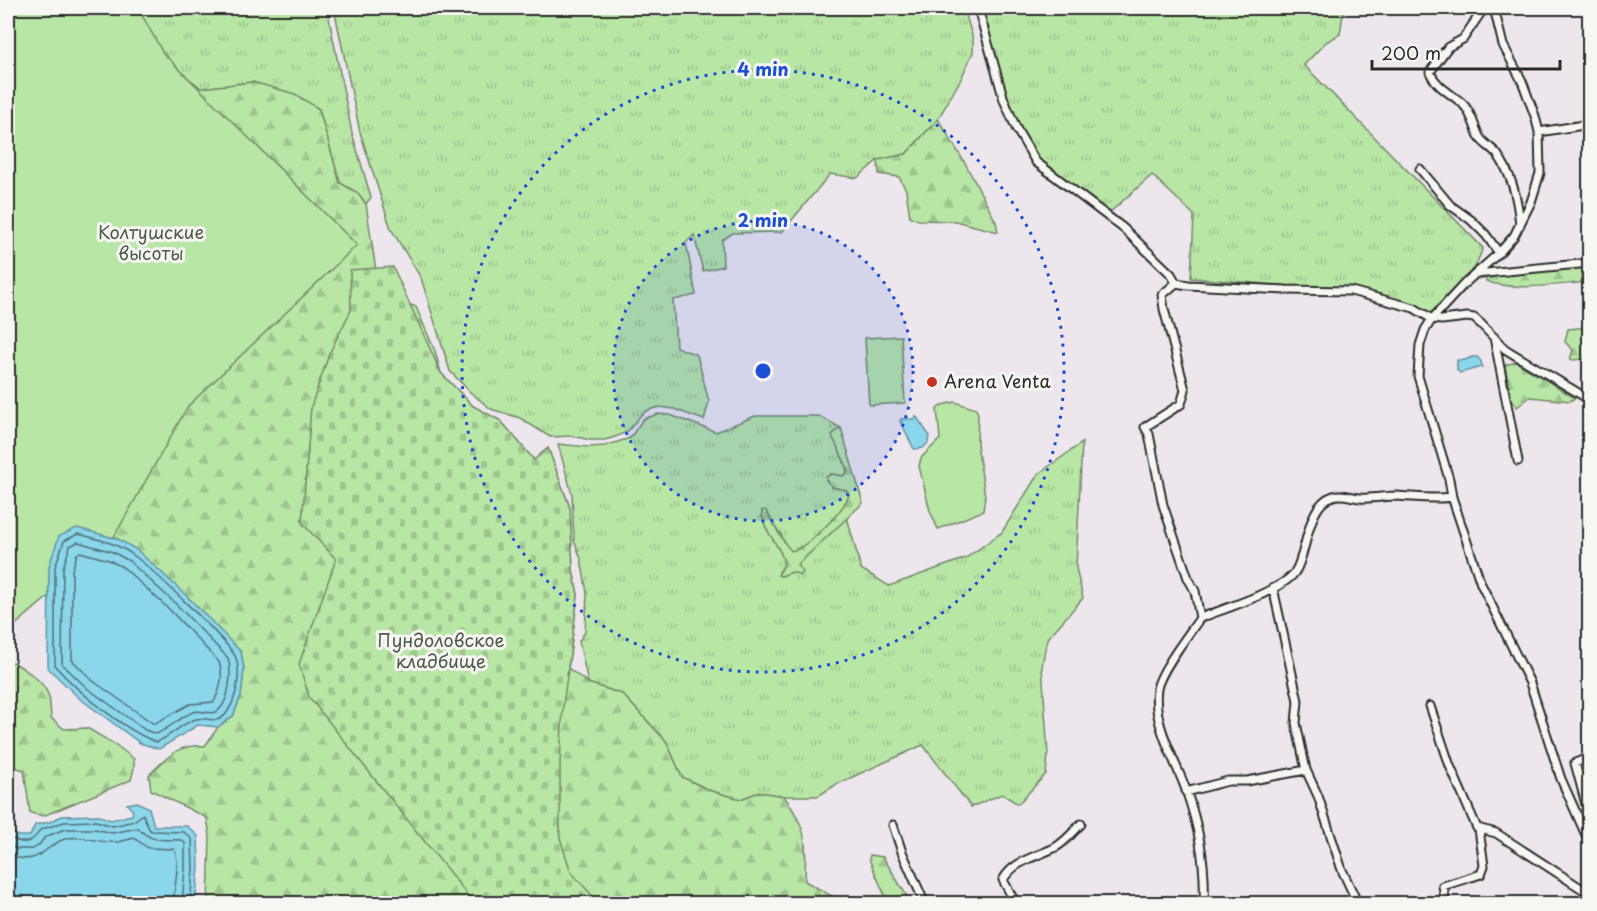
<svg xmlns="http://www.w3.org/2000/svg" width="1597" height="911" font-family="'Playpen Sans',sans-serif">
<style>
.grass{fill:url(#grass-tufts);stroke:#728868;stroke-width:1.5}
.forest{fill:url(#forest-firs);stroke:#728868;stroke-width:1.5}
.cemetery{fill:url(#cemetery-stones);stroke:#728868;stroke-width:1.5}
.park{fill:#b8e6a5;stroke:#728868;stroke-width:1.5}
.water{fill:#8ad6ea;stroke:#64929e;stroke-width:1.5}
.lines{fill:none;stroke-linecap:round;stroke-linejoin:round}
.shore{stroke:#516f77;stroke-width:1.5}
.minor-casing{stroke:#2b2b2b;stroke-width:11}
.minor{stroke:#f6f6f2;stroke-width:7}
.ring{fill:none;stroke:#1d4ed8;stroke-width:3;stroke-dasharray:3 6}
.poi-dot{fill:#c8321e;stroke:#f6f6f2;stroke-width:2}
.labels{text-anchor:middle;stroke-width:6;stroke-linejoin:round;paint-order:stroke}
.park-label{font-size:18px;fill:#4e5a4a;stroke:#f6f6f2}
.poi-label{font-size:18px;fill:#2b2b2b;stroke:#f6f6f2;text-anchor:start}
.centre{fill:#1d4ed8;stroke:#f6f6f2;stroke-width:3}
.ring-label{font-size:18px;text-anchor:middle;font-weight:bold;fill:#1d4ed8;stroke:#f6f6f2;stroke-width:6;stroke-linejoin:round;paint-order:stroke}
</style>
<defs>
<pattern id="grass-tufts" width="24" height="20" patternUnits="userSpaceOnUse" patternTransform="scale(1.5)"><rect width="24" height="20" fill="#b8e6a5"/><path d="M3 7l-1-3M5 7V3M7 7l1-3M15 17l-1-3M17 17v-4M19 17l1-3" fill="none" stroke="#9ec58e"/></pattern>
<pattern id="forest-firs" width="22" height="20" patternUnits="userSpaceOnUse" patternTransform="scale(1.5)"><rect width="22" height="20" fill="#b8e6a5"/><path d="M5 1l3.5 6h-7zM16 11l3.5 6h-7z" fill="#9ec58e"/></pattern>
<pattern id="cemetery-stones" width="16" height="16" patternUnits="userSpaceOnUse" patternTransform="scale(1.5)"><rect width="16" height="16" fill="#b8e6a5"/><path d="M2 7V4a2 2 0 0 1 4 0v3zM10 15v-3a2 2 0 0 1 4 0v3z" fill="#9ec58e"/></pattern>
</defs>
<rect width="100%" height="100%" fill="#ede7ed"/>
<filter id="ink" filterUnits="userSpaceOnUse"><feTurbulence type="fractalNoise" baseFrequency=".0167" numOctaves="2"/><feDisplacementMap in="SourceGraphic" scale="12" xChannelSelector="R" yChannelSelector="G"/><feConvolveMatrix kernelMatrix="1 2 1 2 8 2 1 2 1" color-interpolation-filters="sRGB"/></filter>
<g filter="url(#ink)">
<!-- grass -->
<path class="grass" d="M 126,8 L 327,8 L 352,133 L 371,197 L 366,204 L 358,193 L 340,183 L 319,109 L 253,82 L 201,88 L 148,47 Z
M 334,8 L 964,8 L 973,39 L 973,52 L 961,79 L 938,119 L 906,154 L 878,160 L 857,178 L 830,174 L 782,232 L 733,233 L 722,240 L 723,266 L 703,271 L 694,235 L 686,243 L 696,295 L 673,300 L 676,347 L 697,355 L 709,402 L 704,420 L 674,409 L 660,407 L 648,410 L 641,415 L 628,431 L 618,436 L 605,440 L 590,440 L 573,436 L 550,437 L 520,418 L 491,409 L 470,392 L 450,371 L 421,278 L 391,229 L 360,132 Z
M 982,8 L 1344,8 L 1340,34 L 1326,42 L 1304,65 L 1483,248 L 1475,267 L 1430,315 L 1367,292 L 1191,278 L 1194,215 L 1152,175 L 1109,213 L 1079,194 L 1040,161 L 1021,128 L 1007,98 Z
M 658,414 L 670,415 L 716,432 L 755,416 L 819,416 L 841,428 L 833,434 C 836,442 847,466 847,473 L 842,476 L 831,474 L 832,487 L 846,490 L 850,494 C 843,512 810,546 792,551 L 785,546 L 781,534 L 762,511 L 762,517 L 784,559 L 784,565 L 779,572 L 781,576 L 792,572 L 797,565 L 847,517 L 861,569 L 889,586 L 966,558 L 1002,532 L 1038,474 L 1082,443 L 1076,568 L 1083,598 L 1047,639 L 1042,666 L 1048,755 L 1046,774 L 1018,804 L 1002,794 L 971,807 L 923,745 L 837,784 L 818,796 L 784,796 L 759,792 L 741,799 L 711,791 L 682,777 L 666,741 L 622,694 L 588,683 L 579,641 L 585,632 L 587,593 L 581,559 L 574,540 L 572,494 L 558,444 L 588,447 L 605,446 L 630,438 L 643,419 Z"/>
<!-- forest -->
<path class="forest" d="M 8,8 L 148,47 L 201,88 L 253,82 L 295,94 L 319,109 L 340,183 L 358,193 L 366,204 L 379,291 L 416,307 L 435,351 L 441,373 L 473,406 L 501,421 L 534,460 L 548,448 L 570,508 L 573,570 L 578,595 L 568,668 L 588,683 L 622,694 L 666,741 L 682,777 L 711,791 L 741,799 L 759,792 L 784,796 C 808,830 806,840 805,881 L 844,903 L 803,903 L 800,897 L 777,899 L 771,904 L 208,903 L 210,837 L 207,818 L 151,790 L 149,775 C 169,756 177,744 205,746 L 218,727 L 233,716 L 241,696 L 244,669 L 241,652 L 118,539 L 64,507 Z
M 938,119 L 965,163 L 996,222 L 998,232 L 955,221 L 919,220 L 910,217 L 906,190 L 899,177 L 879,174 L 878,160 L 906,154 Z
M 1589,267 L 1589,282 C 1561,284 1512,292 1486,281 L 1486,276 Z
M 1589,327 L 1589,359 L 1570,360 L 1573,350 L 1565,342 L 1568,329 Z
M 1516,362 L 1575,398 L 1570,401 L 1530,397 L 1517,407 L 1511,399 L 1505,365 Z
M 841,428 L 863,503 L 797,565 L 803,572 L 801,575 L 792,572 L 781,576 L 778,575 L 784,565 C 783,546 761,531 762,511 L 765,510 L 767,512 C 773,522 785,547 792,551 C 809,546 843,512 849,495 L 846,490 L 832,487 L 826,480 L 826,477 L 831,474 L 842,476 L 847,473 L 847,467 L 832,436 L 833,434 Z
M 8,660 C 21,666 43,680 48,694 C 51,701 50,711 51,718 L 64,729 L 87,728 L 116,745 L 134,759 L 134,768 L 131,780 L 43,816 L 30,813 L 24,770 L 8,765 Z
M 870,855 L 883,857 L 911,903 L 888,903 L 869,859 Z"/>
<!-- cemetery -->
<path class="cemetery" d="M 393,267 L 441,373 L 473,406 L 501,421 L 534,460 L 548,448 L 570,508 L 573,570 L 578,595 L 563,706 L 560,764 L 560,838 L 571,872 L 599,903 L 474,903 L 309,697 L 299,664 L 336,559 L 302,523 L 311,407 L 329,354 L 351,310 L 350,270 Z"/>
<!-- park -->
<path class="park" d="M 8,8 L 138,8 L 163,53 L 357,245 L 188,406 L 110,544 L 8,631 Z
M 901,336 L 905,403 L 869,405 L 865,338 Z
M 955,402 L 976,409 L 978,414 L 977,444 L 985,496 L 983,511 L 938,529 L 930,511 L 919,466 L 921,458 L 940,439 L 937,409 L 942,405 Z"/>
<!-- water -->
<path class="water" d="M 1472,357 L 1477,357 L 1481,361 L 1482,367 L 1460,373 L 1457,370 L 1457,360 L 1465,360 Z
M 916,416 L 929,435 L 928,443 L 923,448 L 914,449 L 900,421 L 901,419 L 915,419 Z
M 77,528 L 118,539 L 137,550 L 185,594 L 241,652 L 244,669 L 241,696 L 233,716 L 218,727 L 198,725 L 159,749 L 140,743 L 79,698 L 48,668 L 49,566 L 59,536 Z
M 137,802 L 149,808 L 154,826 L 187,826 L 198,836 L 199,869 L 195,903 L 27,903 L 8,889 L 8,831 L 19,836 L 30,836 L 35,825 L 49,822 L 62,816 L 97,815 L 111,820 L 132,815 L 133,811 L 127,804 Z"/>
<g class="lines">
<!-- shore -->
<path class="shore" d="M 78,534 C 97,539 117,543 133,555 C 148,565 232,645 236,658 C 241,673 237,697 228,711 C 218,727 208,716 196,719 C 184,722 169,737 157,742 C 128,733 76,690 55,666 L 55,567 L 64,541 Z
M 78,542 L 113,552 L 129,561 L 176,604 L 228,658 C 232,671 230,704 216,712 C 209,715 200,709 193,712 C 180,717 169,729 156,734 L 145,730 L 87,688 L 62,664 L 63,568 L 70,546 Z
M 80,552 L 109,560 L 124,568 L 170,610 L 219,662 C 224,675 220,690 214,702 L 190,704 L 154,724 L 93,681 L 72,660 L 72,570 L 77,554 Z
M 8,837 C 22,844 31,846 40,830 L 64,822 L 96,821 L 113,826 L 134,821 L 143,814 L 148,827 L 151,831 L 184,832 L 192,839 L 193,869 L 190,904
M 8,845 L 17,849 L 33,849 L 39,845 L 45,837 L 65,829 L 95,829 L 112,833 L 138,828 C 152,843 162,839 181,840 L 185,843 L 185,869 L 182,904
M 8,855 C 42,868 43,844 68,838 C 82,835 96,842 110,842 C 118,843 126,840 134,838 L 148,848 L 174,849 C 181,863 174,887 173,904"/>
<!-- minor casing -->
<g class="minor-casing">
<path id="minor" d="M 978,8 L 1004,100 L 1017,130 L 1036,162 L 1123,228 L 1171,274 L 1176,283
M 1484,8 L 1463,39 L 1448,47 L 1430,72 C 1436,87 1452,94 1463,104 C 1472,113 1474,127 1480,138 C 1484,144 1492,148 1497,154 C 1512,174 1518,201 1520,225
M 1539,132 L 1590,124
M 1420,169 L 1450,205 L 1471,220 L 1486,235 L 1499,253
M 1476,274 L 1590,263
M 1494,337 L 1518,461
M 1452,497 L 1481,584 L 1530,683 L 1561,779 L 1590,844
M 1273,588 L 1298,701 L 1296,723 L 1306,770 L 1318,796 L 1342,870 L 1358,904
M 1200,618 C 1223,609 1282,591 1295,572 C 1308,552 1306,505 1333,496 C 1342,493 1351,497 1360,498 C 1372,499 1385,496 1397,496 C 1416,497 1433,500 1452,497 L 1449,479 L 1418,376 L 1420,345 L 1425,330 L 1432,319 L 1464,284 L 1499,253 L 1514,236 L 1531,202 L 1540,173 L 1539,132 L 1535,116 L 1522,81 L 1503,45 L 1494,8
M 1200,618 L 1195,591 L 1188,578 L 1163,505 L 1149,434 L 1145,427 L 1181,404 L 1185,390 L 1164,309 L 1162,295 L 1176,283 L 1188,285 L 1286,290 L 1351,291 L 1414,308 L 1432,319 L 1442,320 L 1467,317 L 1474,318 L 1481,324 L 1505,349 L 1590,400
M 1200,618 C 1189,634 1160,671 1157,689 C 1152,723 1175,759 1186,790 C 1199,827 1206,864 1204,904
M 1430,706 L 1450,766 L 1477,828 L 1496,833 L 1590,894
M 1590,757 L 1575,763 L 1590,819
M 1186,792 L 1228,781 L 1247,781 L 1306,770
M 893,825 L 902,852 L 925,904
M 1016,904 L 1003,880 C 1014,860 1037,857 1056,847 C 1066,841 1073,832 1081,824
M 1446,904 L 1443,886 L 1481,874 L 1484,866 L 1479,829"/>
</g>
<!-- minor -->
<use href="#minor" class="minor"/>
</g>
</g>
<!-- distance rings -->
<circle cx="763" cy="371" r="150" fill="#1d4ed8" fill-opacity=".12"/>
<g class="ring">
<circle cx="763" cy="371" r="150"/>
<circle cx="763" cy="371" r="301"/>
</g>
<!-- markers -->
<circle class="poi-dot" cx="932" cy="382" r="6"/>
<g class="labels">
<!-- park labels -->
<g class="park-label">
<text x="151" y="239">Колтушские<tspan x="151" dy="21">высоты</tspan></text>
<text x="441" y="647">Пундоловское<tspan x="441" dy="21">кладбище</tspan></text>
</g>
<!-- poi labels -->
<g class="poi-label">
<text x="944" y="388">Arena Venta</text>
</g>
</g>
<circle cx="763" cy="371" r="9" class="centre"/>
<g class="ring-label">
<text x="763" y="76">4 min</text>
<text x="763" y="227">2 min</text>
</g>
<!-- margin -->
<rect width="1597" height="911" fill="none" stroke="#f6f6f2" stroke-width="30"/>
<rect x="15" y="15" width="1567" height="881" fill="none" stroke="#2b2b2b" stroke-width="2" filter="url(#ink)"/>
<!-- scale -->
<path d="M1372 60v9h188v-9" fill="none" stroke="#2b2b2b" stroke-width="3"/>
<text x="1381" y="60" font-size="18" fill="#2b2b2b" stroke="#f6f6f2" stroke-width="4.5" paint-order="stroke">200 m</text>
</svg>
